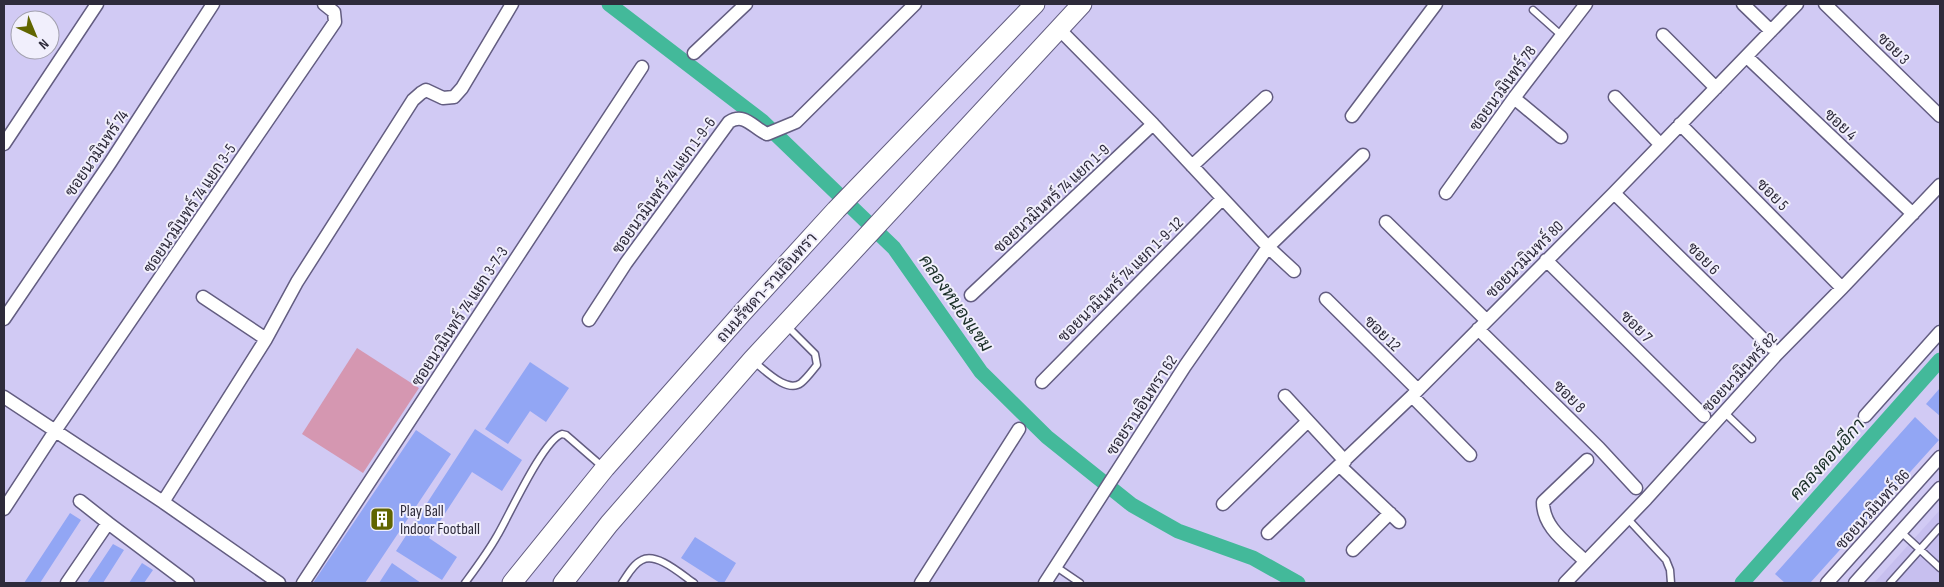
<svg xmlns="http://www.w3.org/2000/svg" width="1944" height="587" font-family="'Sofia Sans Condensed',Sarabun,sans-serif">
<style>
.built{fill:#c7bfef}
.green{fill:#d597b1}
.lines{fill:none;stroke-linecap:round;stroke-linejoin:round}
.canal{stroke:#43b99a;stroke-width:15}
.building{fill:#92a6f4}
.lane-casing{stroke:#635d81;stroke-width:9}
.street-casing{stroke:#635d81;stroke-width:15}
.primary-casing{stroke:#635d81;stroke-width:21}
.lane{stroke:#fff;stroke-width:6}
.street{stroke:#fff;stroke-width:12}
.primary{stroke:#fff;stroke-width:19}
.labels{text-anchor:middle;stroke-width:4;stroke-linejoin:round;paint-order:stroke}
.street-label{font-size:16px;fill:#2e2b3b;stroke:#f1effc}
.poi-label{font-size:16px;fill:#2e2b3b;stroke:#f1effc;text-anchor:start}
.water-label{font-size:18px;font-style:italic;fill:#192e27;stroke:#f1effc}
</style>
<rect width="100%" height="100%" fill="#d1caf4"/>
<!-- built -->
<path class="built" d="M 1940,510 L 1940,583 L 1874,583 Z"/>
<!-- green -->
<path class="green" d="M 357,348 L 419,388 L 363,473 L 302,434 Z"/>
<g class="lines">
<!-- canal -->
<path class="canal" d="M 609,4 L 762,121 L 894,248 L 981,372 L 1047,437 L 1132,505 L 1178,531 L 1253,558 L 1298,583
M 1742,583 L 1940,360"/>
</g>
<!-- building -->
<path class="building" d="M 530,362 L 569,388 L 546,422 L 530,411 L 508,444 L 485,429 Z
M 1940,388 L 1940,416 L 1926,404 Z
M 1915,417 L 1939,440 L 1810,583 L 1785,583 L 1775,574 Z
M 475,429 L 522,460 L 502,491 L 472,472 L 429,538 L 457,557 L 442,580 L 396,551 Z
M 416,430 L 451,454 L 365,583 L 313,583 Z
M 70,513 L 81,520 L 40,583 L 24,583 Z
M 695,537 L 736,563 L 724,583 L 720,583 L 681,558 Z
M 113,544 L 124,550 L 103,583 L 87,583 Z
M 142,563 L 153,570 L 144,583 L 129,583 Z
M 392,563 L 421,583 L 379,583 Z"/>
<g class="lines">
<!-- lane casing -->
<g class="lane-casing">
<path id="lane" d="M 1533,10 L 1561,35
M 753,361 C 764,369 787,394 801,383 C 807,378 812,371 817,365 L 815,354 L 787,326
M 1724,412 L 1752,439
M 1627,518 L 1666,560 L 1670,570 L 1671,583
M 1901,532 L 1940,568
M 1055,566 L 1080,583
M 465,583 C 476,568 488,552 497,536 C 509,516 543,440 562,434 L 566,435 L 604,468
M 622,583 C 627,576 633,564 642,560 C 657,552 682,575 694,583
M 1890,583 L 1940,527"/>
</g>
<!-- street casing -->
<g class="street-casing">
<path id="street" d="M 1743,4 L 1771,31
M 1825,4 L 1940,116
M 1059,29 L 1153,124 L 1268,247 L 1294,271
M 1663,35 L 1716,88
M 694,53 L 746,4
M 1747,57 L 1913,214
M 1615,97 L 1660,144
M 1514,98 L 1561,137
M 1352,116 L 1436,4
M 1680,124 L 1842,288
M 4,144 L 97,4
M 1192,166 L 1266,97
M 1446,193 L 1514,98 L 1586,4
M 1614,193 L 1771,347
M 1386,222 L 1486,320
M 1546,260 L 1704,416
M 971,295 L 1153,124
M 203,297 L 266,339
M 1326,299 L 1418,390
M 4,319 L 110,163 L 213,4
M 589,320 L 626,263 L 729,122 C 745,112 753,128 767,134 L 796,122 L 915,4
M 1478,329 L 1599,448 L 1636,488
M 1042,382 L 1222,199
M 1285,396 L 1345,461
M 1412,396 L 1470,455
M 4,397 L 163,502 L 279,583
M 1865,416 L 1940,332
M 1340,466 L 1399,522
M 80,501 L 108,523
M 163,502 L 266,339 L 297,282 L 413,100 L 421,93 L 426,90 L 443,98 L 454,97 L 462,88 L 512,4
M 1223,504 L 1308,421
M 4,509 L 55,431 L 335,22 L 334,12 L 324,4
M 1268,533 L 1412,396 L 1614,193 L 1797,4
M 1353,550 L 1390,513
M 1585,561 C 1567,543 1543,528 1543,502 L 1587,460
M 67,583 L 108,523 L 188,583
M 303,583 L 642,67
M 921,583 L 1019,429
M 1045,583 L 1185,366 L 1268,247 L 1363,155
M 1565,583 L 1646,499 L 1777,354 L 1842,288 L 1940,185
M 1827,583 L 1940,457
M 1855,583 L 1940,488"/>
</g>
<!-- primary casing -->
<g class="primary-casing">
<path id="primary" d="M 512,583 L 605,468 L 742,313 L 836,210 L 1035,4
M 563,583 L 609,524 L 752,360 L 1082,4"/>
</g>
<!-- lane -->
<use href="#lane" class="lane"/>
<!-- street -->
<use href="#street" class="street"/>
<!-- primary -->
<use href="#primary" class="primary"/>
</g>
<!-- icons -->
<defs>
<g id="building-square" transform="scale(1.25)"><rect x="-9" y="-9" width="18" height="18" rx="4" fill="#616500" stroke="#f1effc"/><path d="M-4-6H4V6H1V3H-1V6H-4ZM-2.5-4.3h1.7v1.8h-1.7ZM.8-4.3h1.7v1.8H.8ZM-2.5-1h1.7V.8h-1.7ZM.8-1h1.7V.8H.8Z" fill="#fff"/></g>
</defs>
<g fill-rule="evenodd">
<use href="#building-square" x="382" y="519"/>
</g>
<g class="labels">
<!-- street labels -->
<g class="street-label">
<text transform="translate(1894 48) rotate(44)" y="6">ซอย 3</text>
<text transform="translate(1502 88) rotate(-54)" y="6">ซอยนวมินทร์ 78</text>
<text transform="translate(1841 124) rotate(43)" y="6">ซอย 4</text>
<text transform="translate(96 153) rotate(-56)" y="6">ซอยนวมินทร์ 74</text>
<text transform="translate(663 185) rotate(-54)" y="6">ซอยนวมินทร์ 74 แยก 1-9-6</text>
<text transform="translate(1773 194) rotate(45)" y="6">ซอย 5</text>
<text transform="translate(1051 198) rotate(-43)" y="6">ซอยนวมินทร์ 74 แยก 1-9</text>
<text transform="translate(189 208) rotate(-56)" y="6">ซอยนวมินทร์ 74 แยก 3-5</text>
<text transform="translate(1704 258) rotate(45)" y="6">ซอย 6</text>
<text transform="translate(1524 259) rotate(-45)" y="6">ซอยนวมินทร์ 80</text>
<text transform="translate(1120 279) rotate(-45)" y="6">ซอยนวมินทร์ 74 แยก 1-9-12</text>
<text transform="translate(766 287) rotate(-48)" y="6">ถนนรัชดา-รามอินทรา</text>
<text transform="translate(459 316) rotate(-57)" y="6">ซอยนวมินทร์ 74 แยก 3-7-3</text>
<text transform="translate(1637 326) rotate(45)" y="6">ซอย 7</text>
<text transform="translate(1383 333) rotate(44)" y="6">ซอย 12</text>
<text transform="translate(1739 372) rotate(-47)" y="6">ซอยนวมินทร์ 82</text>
<text transform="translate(1570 396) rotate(45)" y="6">ซอย 8</text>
<text transform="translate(1141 405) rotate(-57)" y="6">ซอยรามอินทรา 62</text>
<text transform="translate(1872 509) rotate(-48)" y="6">ซอยนวมินทร์ 86</text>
</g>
<!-- poi labels -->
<g class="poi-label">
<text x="400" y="516">Play Ball<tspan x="400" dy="18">Indoor Football</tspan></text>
</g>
<!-- water labels -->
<g class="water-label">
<text transform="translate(956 303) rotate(55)" y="6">คลองหนองแขม</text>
<text transform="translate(1827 459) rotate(-48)" y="6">คลองดอนอีกา</text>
</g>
</g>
<!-- border -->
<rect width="1944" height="587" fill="none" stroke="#2e2b3b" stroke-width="10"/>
<!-- north arrow -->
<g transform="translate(35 35) rotate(136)"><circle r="24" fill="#f1effc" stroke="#a3a1af"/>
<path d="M0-4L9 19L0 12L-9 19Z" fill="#616500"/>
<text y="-8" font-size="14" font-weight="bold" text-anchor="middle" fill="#2e2b3b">N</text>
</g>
</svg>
